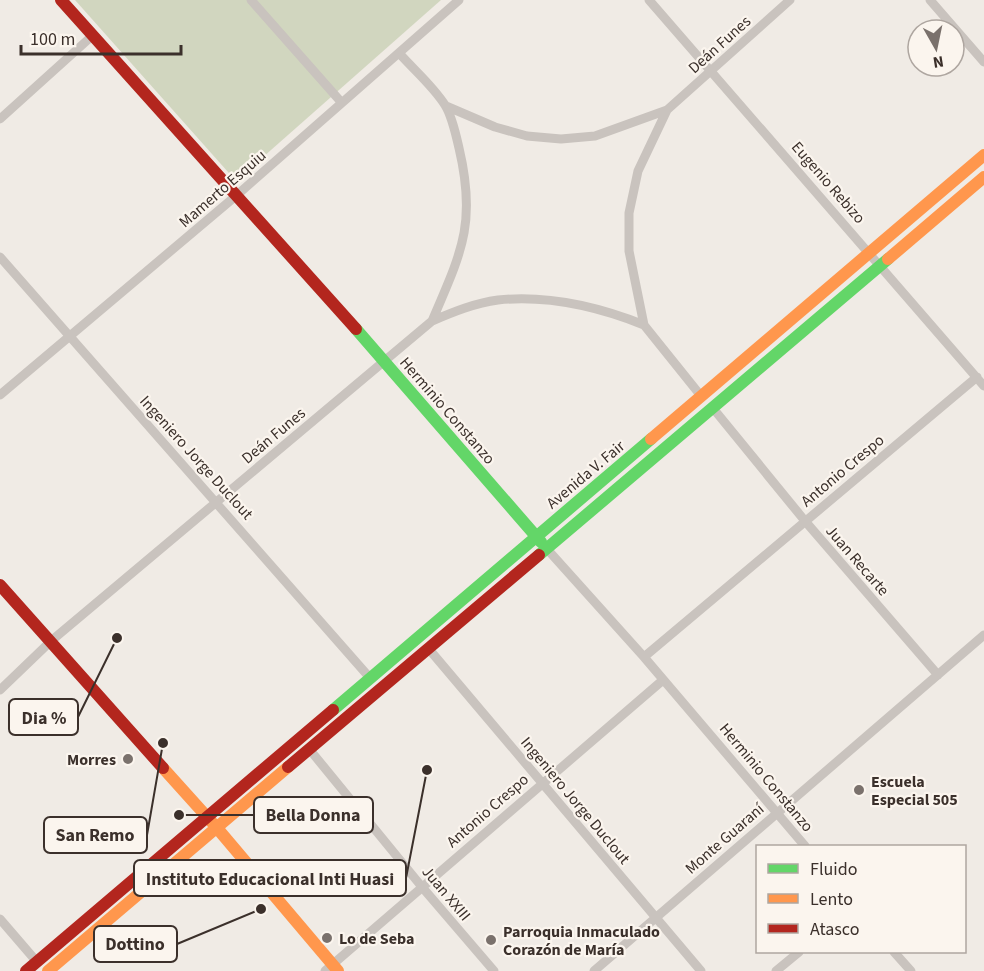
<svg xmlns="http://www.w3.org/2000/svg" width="984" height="971" font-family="'Source Sans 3',sans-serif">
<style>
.green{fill:#d1d6bf}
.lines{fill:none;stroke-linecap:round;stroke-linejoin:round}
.street{stroke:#c9c3be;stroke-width:9}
.fast{stroke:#63d668;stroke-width:12}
.slow{stroke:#ff974d;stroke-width:12}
.jam{stroke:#b3261e;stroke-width:12}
.poi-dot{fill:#7a716c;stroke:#fbf5ee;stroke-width:2}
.labels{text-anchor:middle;stroke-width:4.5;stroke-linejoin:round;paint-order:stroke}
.street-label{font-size:16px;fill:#3b302b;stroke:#fbf5ee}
.poi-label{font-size:16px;font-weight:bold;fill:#3b302b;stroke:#fbf5ee;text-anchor:start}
.leader{fill:none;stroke:#3b302b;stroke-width:2}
.callout-dot{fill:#3b302b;stroke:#fbf5ee;stroke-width:2}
.callout{fill:#fbf5ee;stroke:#3b302b;stroke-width:2}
.callout-label{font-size:18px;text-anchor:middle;font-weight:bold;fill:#3b302b}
</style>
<rect width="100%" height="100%" fill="#f0ebe5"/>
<!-- green -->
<path class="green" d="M 75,0 L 441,0 L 236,181 Z"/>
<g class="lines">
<!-- street -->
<path class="street" d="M 251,0 L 342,103
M 649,0 L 984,386
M 930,0 L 984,62
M 399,53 C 414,70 433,86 445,105 C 452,116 456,135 459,148 C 477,224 461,253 432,321
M 446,106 L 495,127 L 527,136 L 561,139 L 595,136 L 667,110 L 790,0
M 667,110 L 638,171 L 629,213 L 629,251 L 644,325 L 701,396
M 0,119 L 92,36
M 0,257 L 370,678
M 0,395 L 237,195 L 459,0
M 712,407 L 805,521 L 938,675
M 547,549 L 644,657 L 805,846
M 428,648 L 701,971
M 644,657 L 977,377
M 0,690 L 51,641 L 432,321 C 453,312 475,303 498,300 C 548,295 599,307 644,325
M 310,750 L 422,887 L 494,971
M 0,919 L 37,962
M 894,952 L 911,971
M 325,971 L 663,680
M 594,971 L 984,635
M 776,971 L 799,952"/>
<!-- fast -->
<path class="fast" d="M 356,329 L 541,542
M 539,555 L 888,259
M 333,710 L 651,439"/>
<!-- slow -->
<path class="slow" d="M 888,259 L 984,177
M 651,439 L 984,155
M 163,768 L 217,828 L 338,971
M 48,971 L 288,767"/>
<!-- jam -->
<path class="jam" d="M 61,0 L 356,329
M 0,585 L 163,768
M 288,767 L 539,555
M 26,971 L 333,710"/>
</g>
<!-- markers -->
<g class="poi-dot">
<circle cx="128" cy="759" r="6"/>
<circle cx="859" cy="790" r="6"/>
<circle cx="327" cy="938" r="6"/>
<circle cx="491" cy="940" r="6"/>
</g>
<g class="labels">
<!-- street labels -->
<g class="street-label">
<text transform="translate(719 44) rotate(-42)" y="6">Deán Funes</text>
<text transform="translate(829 182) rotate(49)" y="6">Eugenio Rebizo</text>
<text transform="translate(222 188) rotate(-41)" y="6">Mamerto Esquiu</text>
<text transform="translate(448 410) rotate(49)" y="6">Herminio Constanzo</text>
<text transform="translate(273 435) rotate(-40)" y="6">Deán Funes</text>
<text transform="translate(197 457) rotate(48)" y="6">Ingeniero Jorge Duclout</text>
<text transform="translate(842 470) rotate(-40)" y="6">Antonio Crespo</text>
<text transform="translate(585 474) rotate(-40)" y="6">Avenida V. Fair</text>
<text transform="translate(858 560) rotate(49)" y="6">Juan Recarte</text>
<text transform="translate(767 777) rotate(50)" y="6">Herminio Constanzo</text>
<text transform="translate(576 800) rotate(50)" y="6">Ingeniero Jorge Duclout</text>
<text transform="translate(487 810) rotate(-41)" y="6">Antonio Crespo</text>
<text transform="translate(724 838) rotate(-41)" y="6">Monte Guaraní</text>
<text transform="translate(447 893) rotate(50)" y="6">Juan XXIII</text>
</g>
<!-- poi labels -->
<g class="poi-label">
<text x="116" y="765" text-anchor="end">Morres</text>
<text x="871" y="787">Escuela<tspan x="871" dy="18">Especial 505</tspan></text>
<text x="503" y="937">Parroquia Inmaculado<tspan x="503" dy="18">Corazón de María</tspan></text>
<text x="339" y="944">Lo de Seba</text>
</g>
</g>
<!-- callouts -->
<path class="leader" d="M117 638L78 717M179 815L254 815M163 743L147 835M427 770L406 878M261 909L177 944"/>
<g class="callout-dot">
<circle cx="117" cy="638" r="6"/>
<circle cx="179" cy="815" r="6"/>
<circle cx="163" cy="743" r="6"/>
<circle cx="427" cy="770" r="6"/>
<circle cx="261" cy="909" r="6"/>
</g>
<g class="callout">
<rect x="9" y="699" width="69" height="36" rx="6"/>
<rect x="254" y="797" width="119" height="36" rx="6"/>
<rect x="44" y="817" width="103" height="36" rx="6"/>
<rect x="134" y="860" width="272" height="36" rx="6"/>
<rect x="94" y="926" width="83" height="36" rx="6"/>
</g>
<g class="callout-label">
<text x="44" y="724">Dia %</text>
<text x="313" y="821">Bella Donna</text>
<text x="95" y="841">San Remo</text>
<text x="270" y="885">Instituto Educacional Inti Huasi</text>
<text x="135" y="950">Dottino</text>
</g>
<!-- legend -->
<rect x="756" y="845" width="210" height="108" fill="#fbf5ee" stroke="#aea6a0" stroke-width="1.5"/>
<rect x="768" y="864" width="30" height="9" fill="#63d668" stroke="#aea6a0" stroke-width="1.5"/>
<text x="810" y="875" font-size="18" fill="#3b302b">Fluido</text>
<rect x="768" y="894" width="30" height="9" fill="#ff974d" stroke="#aea6a0" stroke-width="1.5"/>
<text x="810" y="905" font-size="18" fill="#3b302b">Lento</text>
<rect x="768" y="924" width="30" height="9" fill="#b3261e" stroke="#aea6a0" stroke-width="1.5"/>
<text x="810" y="935" font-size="18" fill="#3b302b">Atasco</text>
<!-- north arrow -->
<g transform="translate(936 48) rotate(171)"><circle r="28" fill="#fbf5ee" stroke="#aea6a0" stroke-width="1.5"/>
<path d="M0-4.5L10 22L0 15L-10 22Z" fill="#7a716c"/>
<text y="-9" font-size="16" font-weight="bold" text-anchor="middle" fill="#3b302b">N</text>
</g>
<!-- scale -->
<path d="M21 45v9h160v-9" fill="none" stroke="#3b302b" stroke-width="3"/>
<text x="30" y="45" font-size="18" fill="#3b302b" stroke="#fbf5ee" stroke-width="4.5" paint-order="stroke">100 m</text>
</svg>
